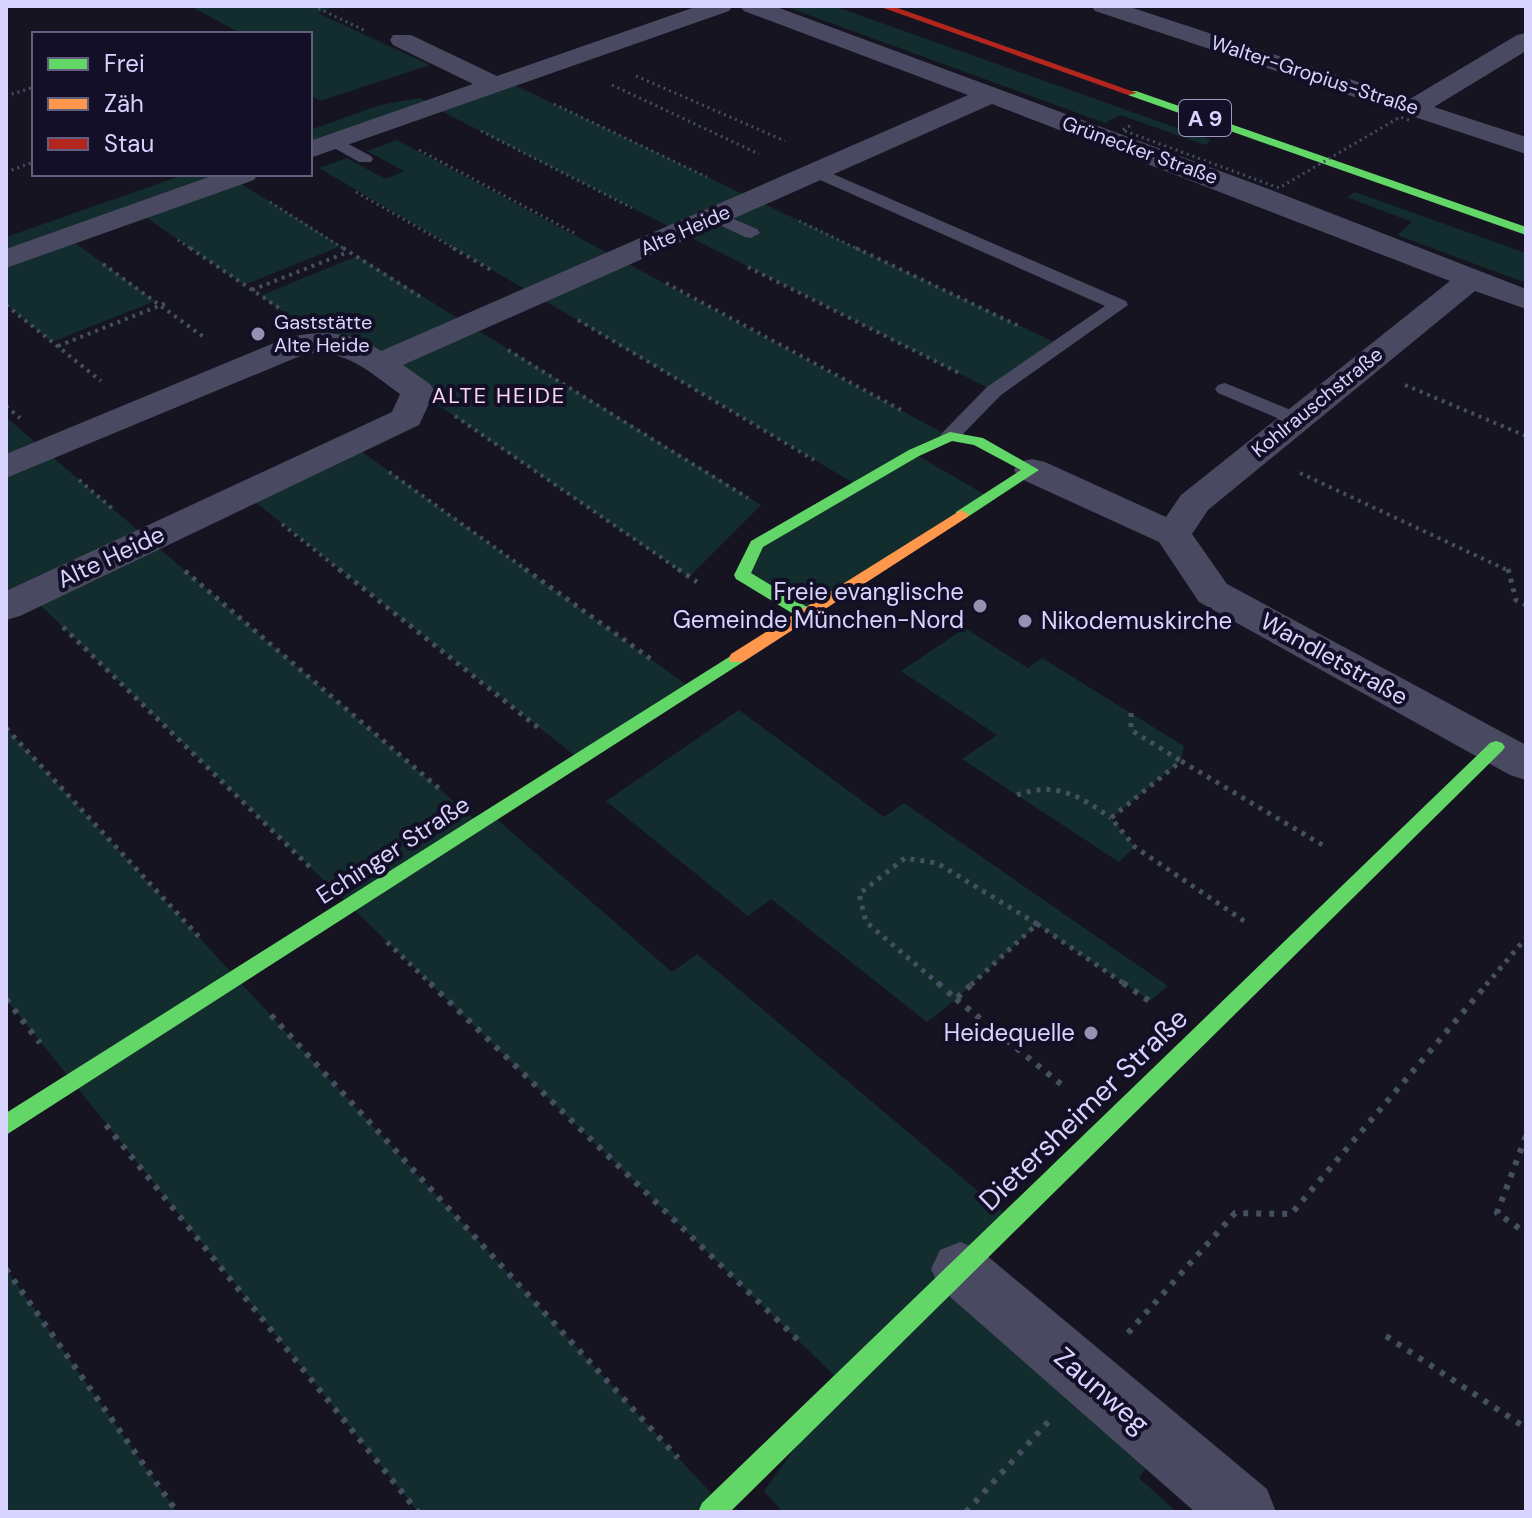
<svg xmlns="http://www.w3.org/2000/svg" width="1532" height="1518" font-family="'DM Sans',sans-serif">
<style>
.green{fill:#132c2d}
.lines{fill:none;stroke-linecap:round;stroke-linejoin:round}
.path-far3{stroke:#44505f;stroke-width:3;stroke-dasharray:2 4;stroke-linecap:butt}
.path-far2{stroke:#44505f;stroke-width:4;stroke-dasharray:3 5;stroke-linecap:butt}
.path-far1{stroke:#44505f;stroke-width:5;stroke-dasharray:4 6;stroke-linecap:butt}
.path{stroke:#44505f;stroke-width:6;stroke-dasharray:5 8;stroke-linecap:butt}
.lane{fill:#4a4962;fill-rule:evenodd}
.street{fill:#4a4962;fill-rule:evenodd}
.fast{fill:#63d668;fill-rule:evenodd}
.slow{fill:#ff974d;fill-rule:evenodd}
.jam{fill:#b3261e;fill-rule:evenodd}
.path-bridge{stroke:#44505f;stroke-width:3;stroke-dasharray:2 4;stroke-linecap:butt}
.poi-dot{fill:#9591b1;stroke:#130f26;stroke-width:3}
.labels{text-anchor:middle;stroke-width:8;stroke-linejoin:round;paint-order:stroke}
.far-street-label{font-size:20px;fill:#d9d4ff;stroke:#130f26}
.far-poi-label{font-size:20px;fill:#d9d4ff;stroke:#130f26;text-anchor:start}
.shield{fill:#130f26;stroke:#9e99be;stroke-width:2}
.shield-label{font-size:22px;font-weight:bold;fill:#d9d4ff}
.far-neighbourhood-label{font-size:22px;letter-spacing:2px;fill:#ffd6f0;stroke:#130f26}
.street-label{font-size:24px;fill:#d9d4ff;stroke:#130f26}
.poi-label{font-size:24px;fill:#d9d4ff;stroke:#130f26;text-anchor:end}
.near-street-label{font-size:28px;fill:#d9d4ff;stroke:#130f26}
</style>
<rect width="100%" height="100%" fill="#161421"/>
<!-- green -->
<path class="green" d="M 190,6 L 337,6 L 318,13 L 430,65 L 320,101 L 310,95 L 310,34 L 242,34 Z
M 784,6 L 834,6 L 1211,140 L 1205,145 L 1120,115 L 1105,123 Z
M 506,81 L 1060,345 L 994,391 L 433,107 Z
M 420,98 L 428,102 L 310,145 L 310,130 L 380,105 Z
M 397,140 L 949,436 L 915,454 L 989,497 L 806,614 L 742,575 L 757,544 L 857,485 L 319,168 L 347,158 L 385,179 L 404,171 L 367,151 Z
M 186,174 L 228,174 L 6,253 L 6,237 Z
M 232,178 L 341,246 L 244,285 L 138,212 Z
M 1355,192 L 1526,253 L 1526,283 L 1397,235 L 1412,222 L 1347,197 Z
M 67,237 L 155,301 L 52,342 L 6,305 L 6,259 Z
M 357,256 L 761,505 L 689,577 L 361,352 L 326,341 L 260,296 Z
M 6,417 L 479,823 L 492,815 L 672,972 L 697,954 L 1011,1219 L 960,1268 L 1164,1444 L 1139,1478 L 1177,1512 L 783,1512 L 764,1491 L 842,1383 L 31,596 L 6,607 Z
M 351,444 L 691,688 L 579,759 L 245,494 Z
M 965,628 L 1028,668 L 1042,658 L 1184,746 L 1181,761 L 1112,818 L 1135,847 L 1119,862 L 962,759 L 997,735 L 901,671 Z
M 739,710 L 884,817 L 904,803 L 1168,986 L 1150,1001 L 1037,925 L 956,999 L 927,1022 L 771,899 L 748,916 L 606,801 Z
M 6,728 L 720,1503 L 711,1512 L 418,1512 L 6,999 Z
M 6,1269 L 177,1512 L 6,1512 Z"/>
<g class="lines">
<!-- path-far3 -->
<path class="path-far3" d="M 313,6 L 366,31
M 636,76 L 785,141
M 612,85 L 759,154
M 6,96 L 34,87
M 554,104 L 707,177
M 481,131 L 632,208
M 419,150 L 576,234
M 6,172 L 34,162
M 356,192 L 457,250
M 270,202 L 346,250
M 799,221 L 860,250
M 178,240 L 193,250"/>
<!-- path-far2 -->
<path class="path-far2" d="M 190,248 L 279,308
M 343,248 L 424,299
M 453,248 L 493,271
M 856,248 L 1021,327
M 103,264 L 205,338
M 748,267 L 961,374
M 666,283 L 903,411
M 252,290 L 348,252
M 6,305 L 101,381
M 578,320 L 814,460
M 58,346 L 169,302
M 508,350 L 748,498
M 1405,385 L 1526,436
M 6,406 L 20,418
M 455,416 L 681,571
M 389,472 L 528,571
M 1300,473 L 1509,571
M 79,480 L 114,510
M 282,524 L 341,571"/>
<!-- path-far1 -->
<path class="path-far1" d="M 339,569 L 540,729
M 525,569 L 651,659
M 678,569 L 697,582
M 1508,569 L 1516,600 L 1526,605
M 185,571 L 442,791
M 63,627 L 314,871
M 1131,713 L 1131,730 L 1181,761
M 6,728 L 202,940
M 1017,795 C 1055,781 1080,796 1111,818
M 1244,921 L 1135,847 L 1111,818 L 1181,761 L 1324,846
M 1037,924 L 1126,985
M 387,942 L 432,985
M 940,985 L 866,922 L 859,894 L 905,858 L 937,863 L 1037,924
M 971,985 L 1037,924
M 1486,985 L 1526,938"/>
<!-- path -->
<path class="path" d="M 430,983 L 799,1341
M 938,983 L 956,999 L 973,983
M 1123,983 L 1155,1005
M 6,999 L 40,1043
M 956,999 L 1067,1089
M 271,1015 L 678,1458
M 106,1125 L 418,1512
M 1526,1136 L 1497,1213 L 1526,1233
M 6,1269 L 177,1512
M 1128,1333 L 1235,1213 L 1291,1214 L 1488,983
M 1386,1336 L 1526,1428
M 966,1512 L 1049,1421"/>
<!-- lane -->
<path class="lane" d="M 335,137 L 371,156 L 373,159 L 371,162 L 359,162 L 329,145 L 329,139 Z
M 817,167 L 1126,301 L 1128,305 L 1001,395 L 957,440 L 943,440 L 940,436 L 943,432 L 987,387 L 1105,306 L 811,176 L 809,172 L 811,168 Z
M 715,211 L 757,229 L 760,233 L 751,238 L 745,237 L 709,220 L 706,216 Z
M 1225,383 L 1303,415 L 1306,419 L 1296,425 L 1289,423 L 1218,393 L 1215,389 L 1218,385 Z"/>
<!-- street -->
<path class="street" d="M 698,6 L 733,6 L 729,11 L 310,158 L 310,141 L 473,84 L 393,45 L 390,40 L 393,35 L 411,35 L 497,76 Z
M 740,6 L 774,6 L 1266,188 L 1526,289 L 1526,309 L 1475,291 L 1208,510 L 1192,534 L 1227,584 L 1526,745 L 1526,780 L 1510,775 L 1199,602 L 1159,542 L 1019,478 L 1014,470 L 1019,462 L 1032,459 L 1045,462 L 1166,517 L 1181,495 L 1450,281 L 992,104 L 403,365 L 430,384 L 435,391 L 419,425 L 20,616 L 6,620 L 6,591 L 392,412 L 400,394 C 369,372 345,348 305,354 L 6,478 L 6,454 L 286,338 C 319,330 352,331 381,351 L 968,95 L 744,11 Z
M 1091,6 L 1127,6 L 1410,99 L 1517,35 L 1526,33 L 1526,51 L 1434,107 L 1526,137 L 1526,154 L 1095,11 Z
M 217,174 L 258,174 L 254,180 L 6,268 L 6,249 Z
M 960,1242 L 980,1250 L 1267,1489 L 1276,1512 L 1195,1512 L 940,1288 L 931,1269 L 940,1250 Z"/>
<!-- fast -->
<path class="fast" d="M 1128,91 L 1136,91 L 1526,227 L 1526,235 L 1128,95 Z
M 950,432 L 983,438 L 1039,470 L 966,518 L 956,518 L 956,512 L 1021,470 L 974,445 L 952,441 L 919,456 L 763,547 L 751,573 L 812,610 L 814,614 L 812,618 L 800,618 L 736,579 L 734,575 L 751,541 L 909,450 Z
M 737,652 L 743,654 L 745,658 L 743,662 L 6,1135 L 6,1113 Z
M 1496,741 L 1502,743 L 1505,747 L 1502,751 L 730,1512 L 698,1512 L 702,1503 L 1490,743 Z"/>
<!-- slow -->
<path class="slow" d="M 961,510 L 969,515 L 966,518 L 743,662 L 731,662 L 729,658 L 731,654 Z"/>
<!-- jam -->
<path class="jam" d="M 878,6 L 892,6 L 1137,93 L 1128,95 Z"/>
<!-- path-bridge -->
<path class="path-bridge" d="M 1130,126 L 1122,130 L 1279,188 L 1400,117 L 1409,120"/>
</g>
<!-- markers -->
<g class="poi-dot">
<circle cx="258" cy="334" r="8"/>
<circle cx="980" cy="606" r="8"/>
<circle cx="1025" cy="621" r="8"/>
<circle cx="1091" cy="1033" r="8"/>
</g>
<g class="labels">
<!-- far-street labels -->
<g class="far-street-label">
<text transform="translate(1315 75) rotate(18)" y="7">Walter-Gropius-Straße</text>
<text transform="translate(1140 150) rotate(20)" y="7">Grünecker Straße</text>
<text transform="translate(685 230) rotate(-24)" y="7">Alte Heide</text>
<text transform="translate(1317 402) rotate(-39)" y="7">Kohlrauschstraße</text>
</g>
<!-- far-poi labels -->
<g class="far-poi-label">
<text x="274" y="329">Gaststätte<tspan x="274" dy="23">Alte Heide</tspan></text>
</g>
<!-- shield labels -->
<rect class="shield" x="1179" y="100" width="52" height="36" rx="6"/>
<g class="shield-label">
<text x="1205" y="126">A 9</text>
</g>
<!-- far-neighbourhood labels -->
<g class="far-neighbourhood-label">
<text x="499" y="403">ALTE HEIDE</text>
</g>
<!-- street labels -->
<g class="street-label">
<text transform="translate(111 557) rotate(-25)" y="8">Alte Heide</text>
<text transform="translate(1334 659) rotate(29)" y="8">Wandletstraße</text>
<text transform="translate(393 850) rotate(-33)" y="8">Echinger Straße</text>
</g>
<!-- poi labels -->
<g class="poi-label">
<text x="964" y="600">Freie evanglische<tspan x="964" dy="28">Gemeinde München-Nord</tspan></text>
<text x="1041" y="629" text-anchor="start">Nikodemuskirche</text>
<text x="1075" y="1041">Heidequelle</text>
</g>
<!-- near-street labels -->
<g class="near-street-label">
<text transform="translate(1083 1109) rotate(-44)" y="10">Dietersheimer Straße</text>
<text transform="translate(1102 1390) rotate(41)" y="10">Zaunweg</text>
</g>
</g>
<!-- border -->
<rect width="1532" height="1518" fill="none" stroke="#d9d4ff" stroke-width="16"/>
<!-- legend -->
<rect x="32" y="32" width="280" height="144" fill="#130f26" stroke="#625e7d" stroke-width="2"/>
<rect x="48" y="58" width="40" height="12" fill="#63d668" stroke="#625e7d" stroke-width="2"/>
<text x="104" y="72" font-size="24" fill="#d9d4ff">Frei</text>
<rect x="48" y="98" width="40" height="12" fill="#ff974d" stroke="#625e7d" stroke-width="2"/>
<text x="104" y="112" font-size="24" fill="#d9d4ff">Zäh</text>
<rect x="48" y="138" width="40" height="12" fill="#b3261e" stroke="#625e7d" stroke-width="2"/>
<text x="104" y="152" font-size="24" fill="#d9d4ff">Stau</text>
</svg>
